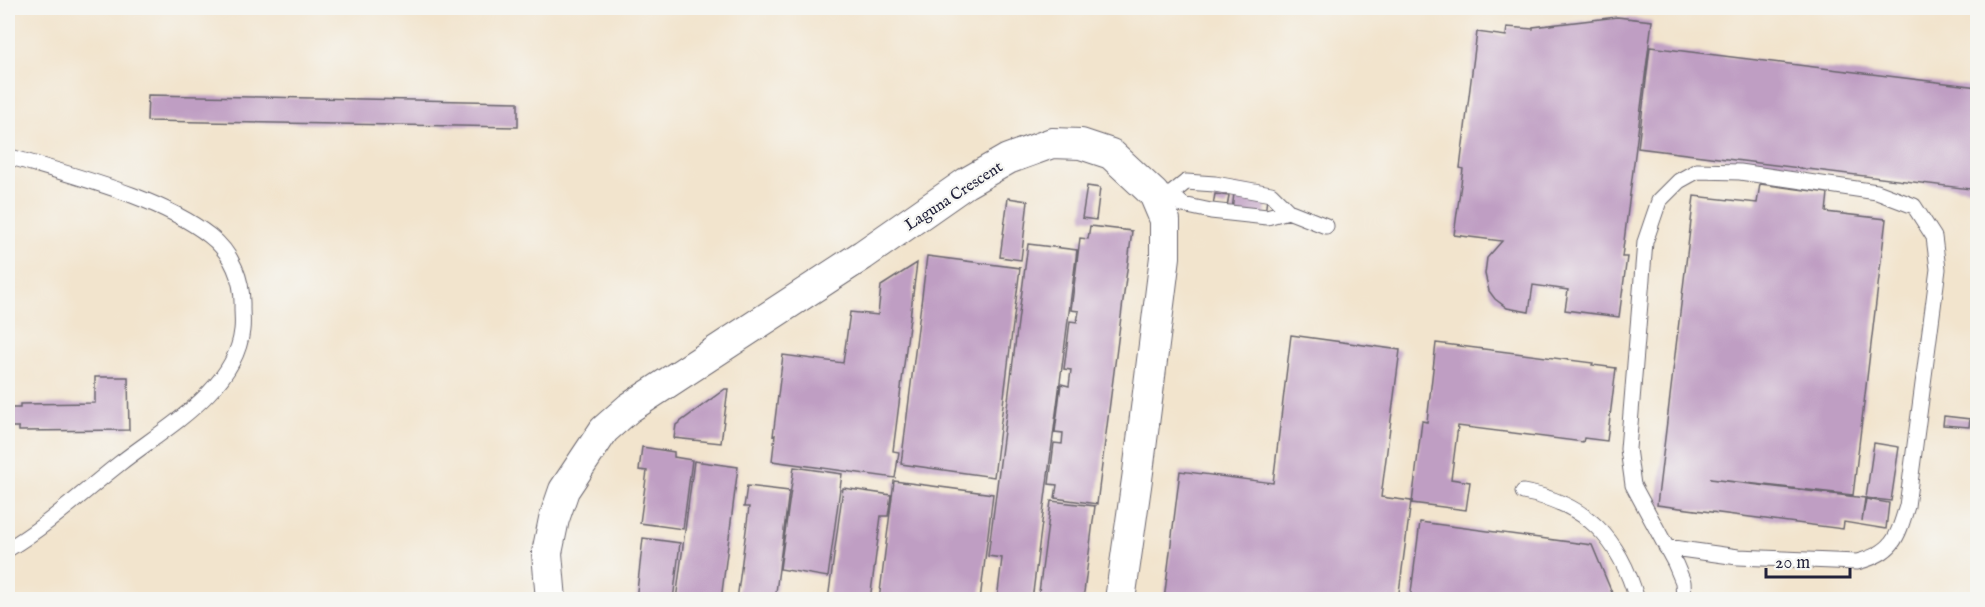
<svg xmlns="http://www.w3.org/2000/svg" width="1985" height="607" font-family="'IM FELL English',serif">
<style>
.building{fill:#bf9ec3}
.lines{fill:none;stroke-linecap:round;stroke-linejoin:round}
.service-casing{stroke:#6b666e;stroke-width:17}
.minor-casing{stroke:#6b666e;stroke-width:32}
.service{stroke:#fff;stroke-width:15}
.minor{stroke:#fff;stroke-width:30}
.labels{text-anchor:middle;stroke-width:4.5;stroke-linejoin:round;paint-order:stroke}
.street-label{font-size:16px;fill:#22223b;stroke:#f6f6f2}
</style>
<rect width="100%" height="100%" fill="#f6f6f2"/>
<filter id="ink" filterUnits="userSpaceOnUse"><feTurbulence type="fractalNoise" baseFrequency=".0167" numOctaves="2"/><feDisplacementMap in="SourceGraphic" scale="12" xChannelSelector="R" yChannelSelector="G"/><feConvolveMatrix kernelMatrix="1 2 1 2 8 2 1 2 1" color-interpolation-filters="sRGB"/></filter>
<filter id="wash" filterUnits="userSpaceOnUse"><feTurbulence type="fractalNoise" baseFrequency=".008" numOctaves="4" result="noise"/><feDisplacementMap in="SourceGraphic" scale="24" xChannelSelector="R" yChannelSelector="G"/><feGaussianBlur stdDeviation="1.35" result="paint"/><feColorMatrix in="noise" values="0 0 0 0 0 0 0 0 0 0 0 0 0 0 0 0 0 1.4 0 .05"/><feComposite in="paint" operator="in"/></filter>
<g filter="url(#wash)">
<rect width="100%" height="100%" fill="#f2e4cd"/>
<g id="blocks">
<!-- building -->
<path class="building" d="M 1617,17 L 1652,21 L 1622,257 L 1627,257 L 1619,317 L 1565,310 L 1568,290 L 1533,285 L 1529,312 L 1507,308 L 1495,299 L 1489,291 L 1485,274 L 1487,258 L 1502,241 L 1454,235 L 1463,169 L 1460,168 L 1477,32 L 1506,36 L 1507,27 L 1533,29 L 1533,27 Z
M 1650,47 L 1978,87 L 1978,190 L 1638,148 Z
M 148,95 L 518,102 L 518,127 L 147,121 Z
M 1760,184 L 1828,193 L 1826,212 L 1886,219 L 1853,495 L 1710,479 L 1865,498 L 1862,521 L 1866,499 L 1889,503 L 1886,529 L 1844,522 L 1843,529 L 1657,505 L 1694,196 L 1757,203 Z
M 1235,185 L 1268,190 L 1264,223 L 1231,219 Z
M 1087,186 L 1100,188 L 1096,220 L 1082,218 Z
M 1215,194 L 1229,196 L 1227,207 L 1213,205 Z
M 1008,198 L 1028,201 L 1021,260 L 1000,257 Z
M 1090,226 L 1132,231 L 1097,504 L 1055,498 L 1057,485 L 1049,484 L 1054,443 L 1062,444 L 1063,433 L 1055,432 L 1061,384 L 1069,386 L 1071,370 L 1064,369 L 1070,321 L 1077,322 L 1079,311 L 1071,310 L 1080,238 L 1088,239 Z
M 1028,244 L 1077,250 L 1032,600 L 997,600 L 1002,558 L 988,556 Z
M 927,256 L 1020,268 L 994,477 L 901,464 Z
M 917,263 L 893,451 L 899,452 L 895,478 L 772,461 L 775,435 L 773,436 L 783,355 L 843,363 L 850,312 L 878,315 L 881,286 Z
M 1291,335 L 1400,350 L 1381,497 L 1411,501 L 1398,600 L 1164,600 L 1180,471 L 1273,483 Z
M 1436,343 L 1593,363 L 1592,365 L 1616,368 L 1607,441 L 1584,438 L 1583,442 L 1458,426 L 1451,479 L 1470,482 L 1466,510 L 1412,503 L 1422,421 L 1427,422 Z
M 95,377 L 128,377 L 129,430 L 19,431 L 19,427 L 8,427 L 8,408 L 20,408 L 20,404 L 95,403 Z
M 725,389 L 728,389 L 721,443 L 674,438 L 676,425 Z
M 1944,416 L 1970,419 L 1969,427 L 1943,425 Z
M 1874,443 L 1899,447 L 1891,501 L 1866,498 Z
M 642,447 L 674,452 L 674,457 L 692,460 L 683,529 L 640,523 L 647,471 L 639,470 Z
M 694,461 L 738,467 L 721,600 L 676,600 Z
M 794,467 L 842,474 L 828,577 L 780,569 Z
M 894,481 L 993,494 L 980,600 L 879,600 Z
M 747,486 L 789,491 L 775,600 L 737,600 L 749,507 L 744,507 Z
M 843,488 L 891,495 L 888,516 L 881,516 L 870,600 L 828,600 Z
M 1051,501 L 1095,506 L 1083,600 L 1038,600 Z
M 1420,522 L 1592,545 L 1615,600 L 1410,600 Z
M 643,538 L 680,543 L 673,600 L 636,600 Z"/>
</g>
</g>
<g filter="url(#ink)">
<use href="#blocks" fill-opacity="0" stroke="#6b666e" stroke-width="1.5"/>
<g class="lines">
<!-- service casing -->
<g class="service-casing">
<path id="service" d="M 8,156 C 69,175 159,196 210,236 C 232,253 243,280 242,307 C 242,315 243,323 242,330 C 236,390 162,430 119,464 C 82,493 48,525 8,549
M 1154,194 L 1171,194 L 1186,182 L 1215,184 L 1271,194 L 1288,211 L 1326,226
M 1171,194 L 1183,205 L 1211,211 L 1267,217 L 1288,211
M 1523,492 C 1586,503 1620,539 1637,600
M 1666,547 L 1738,557 L 1857,562 C 1893,553 1897,539 1907,506 L 1938,269 L 1934,237 L 1914,206 L 1877,192 L 1740,172 L 1697,171 L 1679,181 L 1659,201 L 1645,242 L 1628,449 L 1633,485 L 1675,563 L 1683,582 L 1684,600"/>
</g>
<!-- minor casing -->
<g class="minor-casing">
<path id="minor" d="M 551,600 L 547,553 L 554,519 L 564,490 L 604,430 L 629,408 L 863,255 L 966,183 L 1008,159 L 1052,143 L 1081,144 L 1111,154 L 1154,194 L 1165,220 L 1165,257 L 1138,472 L 1120,600"/>
</g>
<!-- service -->
<use href="#service" class="service"/>
<!-- minor -->
<use href="#minor" class="minor"/>
</g>
</g>
<g class="labels">
<!-- street labels -->
<g class="street-label">
<text transform="translate(953 195) rotate(-33)" y="6">Laguna Crescent</text>
</g>
</g>
<!-- margin -->
<rect width="1985" height="607" fill="none" stroke="#f6f6f2" stroke-width="30"/>
<!-- scale -->
<path d="M1766 568v9h84v-9" fill="none" stroke="#22223b" stroke-width="3"/>
<text x="1775" y="568" font-size="18" fill="#22223b" stroke="#f6f6f2" stroke-width="4.5" paint-order="stroke">20 m</text>
</svg>
